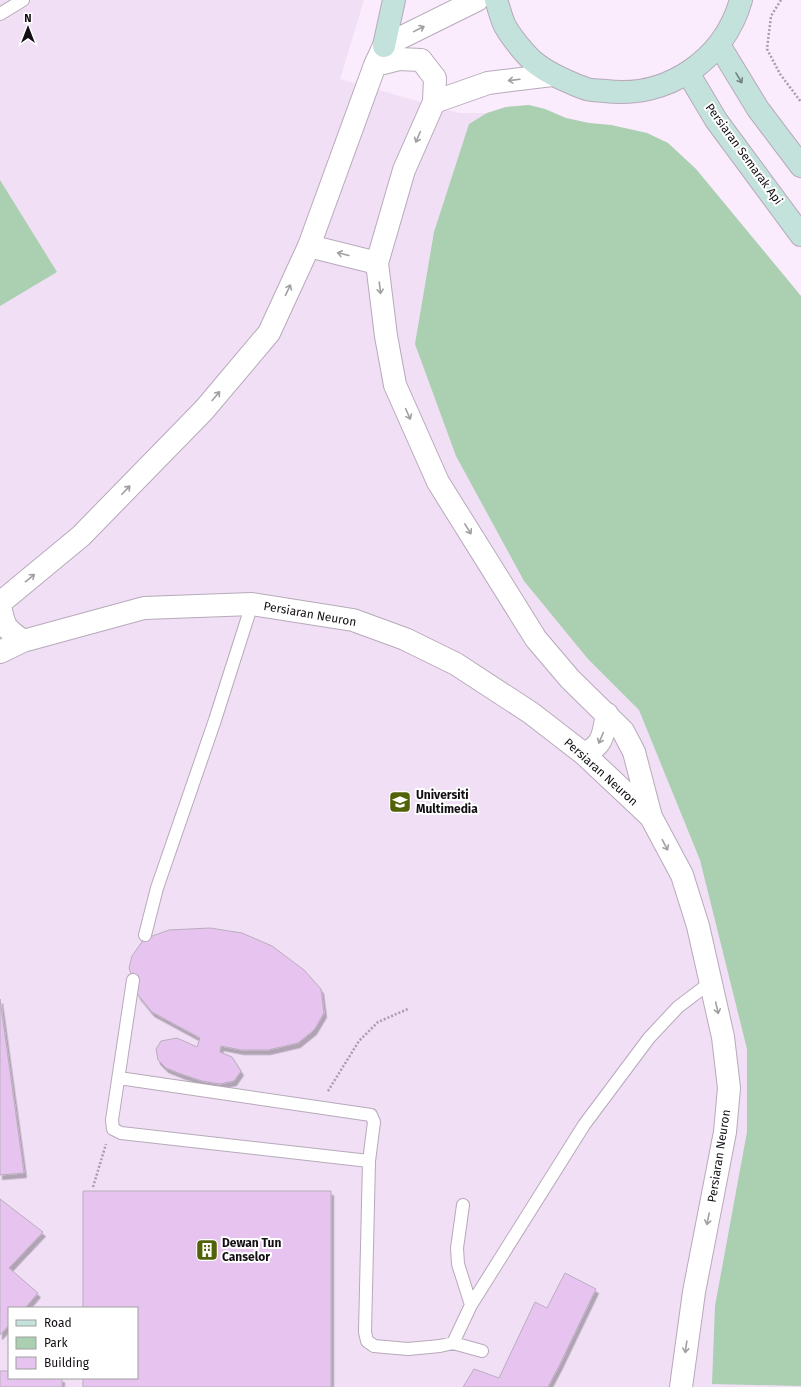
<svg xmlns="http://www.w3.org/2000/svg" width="801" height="1387" font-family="'Fira Sans',sans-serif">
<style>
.built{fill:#f0dff5;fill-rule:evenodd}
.green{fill:#aacfb1}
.building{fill:#e6c4ef;stroke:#baadbd;filter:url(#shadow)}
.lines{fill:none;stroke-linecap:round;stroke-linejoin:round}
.service-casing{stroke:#b7aaba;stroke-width:14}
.tertiary-casing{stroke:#b7aaba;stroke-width:24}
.secondary-casing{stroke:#b7aaba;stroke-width:24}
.path{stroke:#a89daa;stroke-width:2.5;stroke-dasharray:2 2;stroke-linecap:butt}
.service{stroke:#fff;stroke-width:12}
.tertiary{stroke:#fff;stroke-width:22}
.secondary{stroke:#c4e2dc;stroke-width:22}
.oneway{stroke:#a09fa1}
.oneway2{stroke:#748382}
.labels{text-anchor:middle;stroke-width:4;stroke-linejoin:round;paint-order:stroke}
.street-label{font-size:12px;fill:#120e13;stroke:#fff}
.poi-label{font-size:12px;font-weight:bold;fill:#120e13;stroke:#fff;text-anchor:start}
</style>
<defs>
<filter id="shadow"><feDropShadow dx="2.5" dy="4.5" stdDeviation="0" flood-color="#0004"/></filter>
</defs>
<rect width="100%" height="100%" fill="#faecfd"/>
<!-- built -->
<path class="built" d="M 0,0 L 364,0 L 340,79 L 459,113 L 487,113 L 506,107 L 529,105 L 545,109 L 566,118 L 589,123 L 611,125 L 647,133 L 668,143 L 696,169 L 801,296 L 801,1387 L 0,1387 ZM 9,1308 L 137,1308 L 137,1378 L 9,1378 Z"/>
<!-- green -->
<path class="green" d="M 529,105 L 545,109 L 566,118 L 589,123 L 611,125 L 647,133 L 668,143 L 696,169 L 801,296 L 801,1386 L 712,1384 L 715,1306 L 747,1132 L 747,1049 L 700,860 L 639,710 L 588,659 L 524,581 L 456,456 L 415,344 L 434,232 L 469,124 L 487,113 L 506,107 Z
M 0,180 L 57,272 L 0,306 Z"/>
<!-- building -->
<path class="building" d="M 210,928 L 242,933 L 272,946 L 304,970 L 321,989 L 324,1013 L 314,1030 L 298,1043 L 268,1050 L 241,1050 L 221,1046 L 220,1052 L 232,1057 L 241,1071 L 234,1081 L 220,1084 L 202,1081 L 181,1074 L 166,1068 L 158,1060 L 156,1049 L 161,1041 L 177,1038 L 197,1047 L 200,1038 L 152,1012 L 138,995 L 129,968 L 132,956 L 144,939 L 169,930 Z
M 0,999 L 24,1173 L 0,1175 Z
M 83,1191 L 331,1191 L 331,1387 L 83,1387 L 83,1378 L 137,1378 L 137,1308 L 83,1308 Z
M 0,1199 L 43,1232 L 9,1268 L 38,1293 L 25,1308 L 9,1308 L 9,1325 L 0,1335 Z
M 565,1273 L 596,1289 L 560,1364 L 548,1387 L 463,1387 L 474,1369 L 499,1378 L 535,1302 L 547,1308 Z
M 0,1371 L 9,1371 L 9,1378 L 62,1378 L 62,1387 L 0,1387 Z"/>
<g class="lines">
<!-- service casing -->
<g class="service-casing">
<path id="service" d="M 0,14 L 23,0
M 145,935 L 157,888 L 215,720 L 252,604
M 133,980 L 112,1120 L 113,1129 L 121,1133 L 369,1161
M 119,1078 L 371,1115 L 374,1122 L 369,1161 L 365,1332 L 367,1341 L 374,1346 L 408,1349 L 440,1346 L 453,1343 L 482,1351
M 463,1205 L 457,1248 L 458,1264 L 471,1305
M 453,1343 L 471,1305 L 584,1125 L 649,1038 L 678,1007 L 711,982"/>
</g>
<!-- tertiary casing -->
<g class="tertiary-casing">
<path id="tertiary" d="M 375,65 L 399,59 L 421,60 L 435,78 L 434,102 L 404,170 L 377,263 L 386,336 L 395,385 L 438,482 L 536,639 L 570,679 L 623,731 L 634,752 L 651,817
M 434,102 L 488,83 L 552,75
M 309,246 L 377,263
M 0,603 L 81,536 L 204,410 L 269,333 L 309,246 L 375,65 L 384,46 L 477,0
M 0,605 C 4,627 5,628 23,641
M 0,652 L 23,641 L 144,608 L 252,604 L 353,620 L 405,639 L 456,664 L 531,713 L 584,754 L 651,817 L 682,875 L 698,926 L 723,1037 L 729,1088 L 725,1132 L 694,1292 L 681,1387
M 584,754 C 604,745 603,734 607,714"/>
</g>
<!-- secondary casing -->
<g class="secondary-casing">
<path id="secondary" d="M 496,0 C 499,8 501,18 505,26 C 510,35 518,45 525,53 C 535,65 553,75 567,81 C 573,84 578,86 584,88 C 590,91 598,90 605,91 C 667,99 724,60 741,0
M 719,45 L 758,109 L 801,166
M 384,46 L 394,0
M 688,73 L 716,120 L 801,235"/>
</g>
<!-- path -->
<path class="path" d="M 781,0 L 771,16 L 767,49 L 780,74 L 801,102
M 328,1091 L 359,1041 L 378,1022 L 408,1009
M 93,1187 L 106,1144"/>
<!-- service -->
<use href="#service" class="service"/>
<!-- tertiary -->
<use href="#tertiary" class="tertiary"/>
<!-- secondary -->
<use href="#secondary" class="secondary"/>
</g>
<!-- one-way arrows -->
<defs><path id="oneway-shaft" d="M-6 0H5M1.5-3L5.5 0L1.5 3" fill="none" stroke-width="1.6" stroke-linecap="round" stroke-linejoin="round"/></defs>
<g class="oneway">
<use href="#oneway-shaft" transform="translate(419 29) rotate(-26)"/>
<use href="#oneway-shaft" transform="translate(514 80) rotate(173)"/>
<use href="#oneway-shaft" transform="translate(418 137) rotate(113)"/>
<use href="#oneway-shaft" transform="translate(343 254) rotate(-166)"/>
<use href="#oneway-shaft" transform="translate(380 288) rotate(83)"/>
<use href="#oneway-shaft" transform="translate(288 290) rotate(-65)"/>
<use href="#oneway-shaft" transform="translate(216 396) rotate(-50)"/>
<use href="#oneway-shaft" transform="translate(408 414) rotate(66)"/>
<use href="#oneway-shaft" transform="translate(126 490) rotate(-46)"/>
<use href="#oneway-shaft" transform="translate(468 529) rotate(58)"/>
<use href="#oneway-shaft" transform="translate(30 578) rotate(-39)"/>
<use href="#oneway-shaft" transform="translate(601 738) rotate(113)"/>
<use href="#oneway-shaft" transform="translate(665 845) rotate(62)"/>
<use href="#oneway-shaft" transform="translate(717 1008) rotate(77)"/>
<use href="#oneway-shaft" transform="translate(708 1219) rotate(101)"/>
<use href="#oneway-shaft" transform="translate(686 1347) rotate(98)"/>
</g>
<use class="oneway2" href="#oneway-shaft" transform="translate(739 78) rotate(59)"/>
<!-- icons -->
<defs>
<g id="university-square" transform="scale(1.15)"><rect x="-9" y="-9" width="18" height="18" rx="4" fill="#526208" stroke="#fff"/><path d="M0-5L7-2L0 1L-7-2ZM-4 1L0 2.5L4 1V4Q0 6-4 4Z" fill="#fff"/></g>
<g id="building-square" transform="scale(1.15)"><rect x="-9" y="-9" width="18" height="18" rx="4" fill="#526208" stroke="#fff"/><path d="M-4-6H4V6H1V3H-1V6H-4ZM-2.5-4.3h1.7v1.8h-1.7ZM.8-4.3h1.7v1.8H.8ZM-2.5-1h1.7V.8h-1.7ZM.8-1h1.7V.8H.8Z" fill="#fff"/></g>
</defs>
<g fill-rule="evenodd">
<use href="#university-square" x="400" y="802"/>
<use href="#building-square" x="207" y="1250"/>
</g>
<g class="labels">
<!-- street labels -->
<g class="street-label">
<text transform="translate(744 154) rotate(54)" y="4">Persiaran Semarak Api</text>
<text transform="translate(310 614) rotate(10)" y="4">Persiaran Neuron</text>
<text transform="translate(601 772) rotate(42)" y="4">Persiaran Neuron</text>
<text transform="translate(719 1156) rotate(-81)" y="4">Persiaran Neuron</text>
</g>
<!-- poi labels -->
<g class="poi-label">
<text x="416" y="799">Universiti<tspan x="416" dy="14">Multimedia</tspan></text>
<text x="222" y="1247">Dewan Tun<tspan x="222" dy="14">Canselor</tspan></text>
</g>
</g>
<!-- legend -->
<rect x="8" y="1307" width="130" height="72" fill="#ffffff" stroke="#a09fa1"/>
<rect x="16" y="1320" width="20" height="6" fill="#c4e2dc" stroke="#a09fa1"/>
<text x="44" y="1327" font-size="12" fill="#120e13">Road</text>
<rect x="16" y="1337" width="20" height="12" fill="#aacfb1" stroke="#a09fa1"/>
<text x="44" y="1347" font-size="12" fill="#120e13">Park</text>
<rect x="16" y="1357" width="20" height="12" fill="#e6c4ef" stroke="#a09fa1"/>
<text x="44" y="1367" font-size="12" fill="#120e13">Building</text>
<!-- north arrow -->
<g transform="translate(28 28)" stroke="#ffffff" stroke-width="3" paint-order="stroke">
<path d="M0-3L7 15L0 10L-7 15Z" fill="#120e13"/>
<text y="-6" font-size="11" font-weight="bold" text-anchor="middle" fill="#120e13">N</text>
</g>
</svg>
